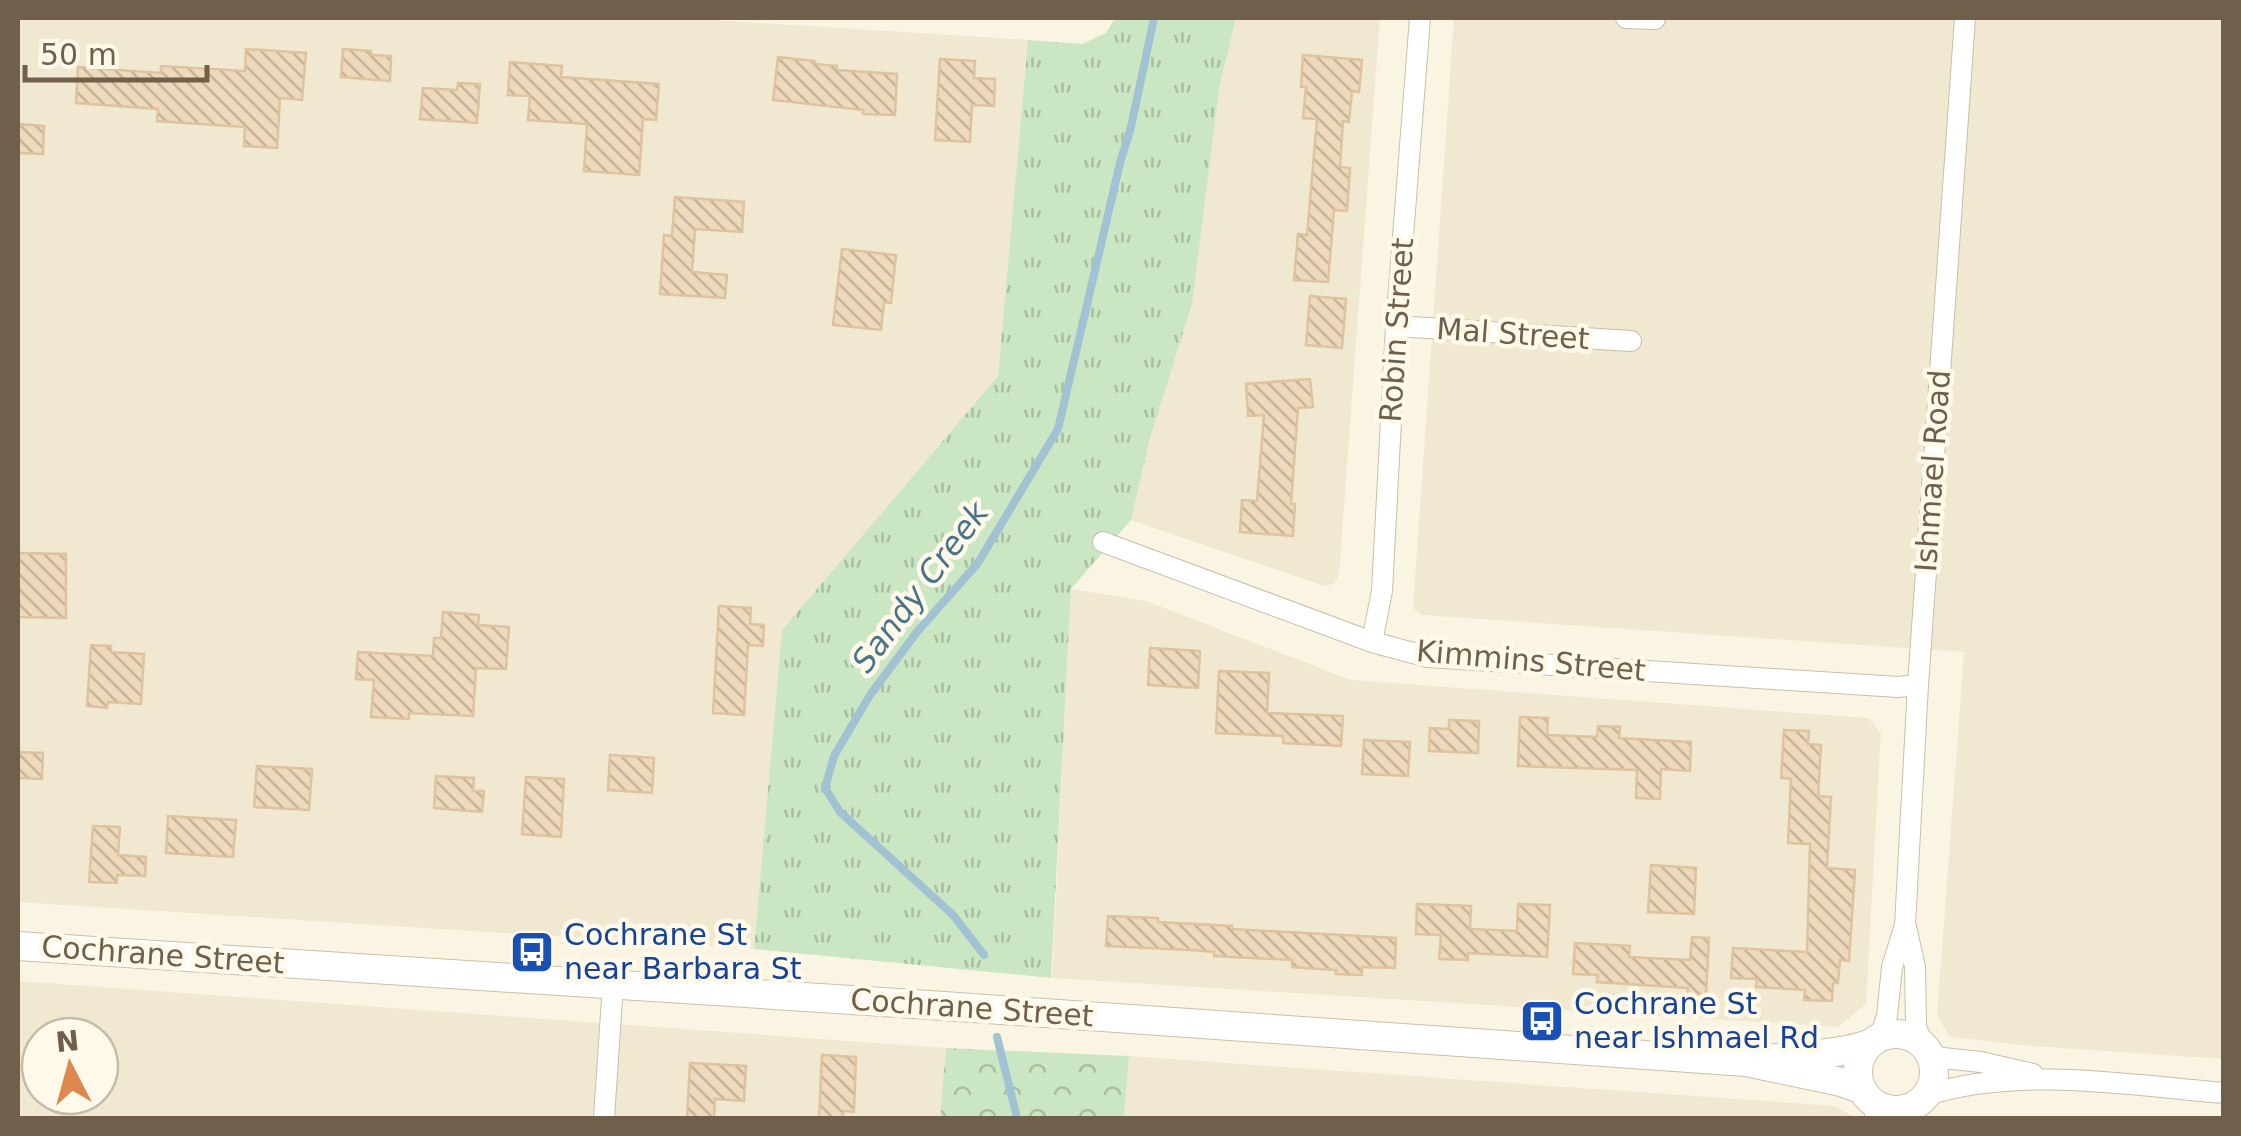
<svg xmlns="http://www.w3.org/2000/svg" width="2241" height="1136" font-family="'DejaVu Sans',sans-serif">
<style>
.residential{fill:#f1e8d1;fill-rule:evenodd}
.grass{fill:url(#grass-tufts)}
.forest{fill:url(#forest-crowns)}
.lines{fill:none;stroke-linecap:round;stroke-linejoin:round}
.stream{stroke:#a0c2d3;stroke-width:8}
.building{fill:url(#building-back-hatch);stroke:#dfc29e;stroke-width:2.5}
.street-casing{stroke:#cabeaa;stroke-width:22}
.secondary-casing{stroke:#cdbfa8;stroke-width:30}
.street{stroke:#fff;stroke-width:20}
.secondary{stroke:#fff;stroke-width:28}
.labels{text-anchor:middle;stroke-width:9;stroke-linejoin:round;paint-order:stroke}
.street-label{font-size:30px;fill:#705f4b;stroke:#fef9e8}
.transit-label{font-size:30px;fill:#164399;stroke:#fef9e8;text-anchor:start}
.water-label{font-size:32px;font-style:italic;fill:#4a7389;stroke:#fef9e8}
</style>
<defs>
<pattern id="grass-tufts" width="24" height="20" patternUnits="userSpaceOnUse" patternTransform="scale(2.5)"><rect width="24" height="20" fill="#cbe6c2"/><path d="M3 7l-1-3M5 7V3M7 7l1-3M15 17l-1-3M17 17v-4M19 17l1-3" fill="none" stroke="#a9bea0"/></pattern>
<pattern id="forest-crowns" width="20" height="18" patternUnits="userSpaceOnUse" patternTransform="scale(2.5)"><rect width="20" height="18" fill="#cbe6c2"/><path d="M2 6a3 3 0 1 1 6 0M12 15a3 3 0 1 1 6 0" fill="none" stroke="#a9bea0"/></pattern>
<pattern id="building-back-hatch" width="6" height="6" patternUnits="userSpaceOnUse" patternTransform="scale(2.5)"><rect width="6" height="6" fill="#eed9bc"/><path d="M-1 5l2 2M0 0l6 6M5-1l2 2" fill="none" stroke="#c5b39b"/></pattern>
</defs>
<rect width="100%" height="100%" fill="#faf5e2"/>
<!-- residential -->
<path class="residential" d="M 18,18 L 683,18 L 1028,40 L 998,376 L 782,630 L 754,949 L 18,902 Z
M 1236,18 L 1380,18 L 1339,574 L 1334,584 L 1324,586 L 1131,520 L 1150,438 L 1219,89 Z
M 1454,18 L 2223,18 L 2223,1059 L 2032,1046 L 1950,1037 L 1937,1016 L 1964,652 L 1422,615 L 1413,608 Z
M 1071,589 L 1146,601 L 1351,680 L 1868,718 L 1881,732 L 1866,1004 L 1838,1027 L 1052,978 Z
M 18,981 L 946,1048 L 940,1118 L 18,1118 ZM 40,1036 L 100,1036 L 100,1096 L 40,1096 Z
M 1129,1056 L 1835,1106 L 1852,1116 L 1853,1118 L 1124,1118 Z"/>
<!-- grass -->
<path class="grass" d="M 1115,18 L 1236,18 L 1219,89 L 1192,304 L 1150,438 L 1131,520 L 1071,589 L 1051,978 L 754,949 L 782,630 L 998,376 L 1028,40 L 1082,44 L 1106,33 Z"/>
<!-- forest -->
<path class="forest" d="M 946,1048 L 1129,1056 L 1124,1118 L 940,1118 Z"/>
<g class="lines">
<!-- stream -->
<path class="stream" d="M 984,955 L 953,915 L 840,812 L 825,788 L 834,756 L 870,695 L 917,632 L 978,563 L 1058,429 L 1120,163 L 1131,127 L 1154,18
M 997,1037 L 1017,1118"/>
</g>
<!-- building -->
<path class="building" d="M 246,49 L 306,53 L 302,100 L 280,98 L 277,148 L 244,146 L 245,127 L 157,121 L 158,109 L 76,103 L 78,67 L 161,73 L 161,66 L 245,71 Z
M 343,49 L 371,51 L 371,55 L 391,56 L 390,81 L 341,77 Z
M 1303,55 L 1362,60 L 1359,92 L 1352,91 L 1349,122 L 1343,121 L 1340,167 L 1350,168 L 1347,211 L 1334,210 L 1328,282 L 1294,280 L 1298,234 L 1307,235 L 1317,119 L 1303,118 L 1306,87 L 1301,87 Z
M 778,57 L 815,61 L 814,64 L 837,66 L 837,70 L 897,74 L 895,115 L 863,114 L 863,110 L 773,100 Z
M 940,59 L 975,61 L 974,78 L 995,79 L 994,106 L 972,105 L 970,142 L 935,140 Z
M 510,62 L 562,66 L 561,77 L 659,84 L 656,120 L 643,119 L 639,175 L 584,171 L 587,124 L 528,120 L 530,96 L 508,95 Z
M 458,83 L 480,84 L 477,123 L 420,119 L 423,88 L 457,90 Z
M 18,124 L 44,126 L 43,154 L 18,153 Z
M 675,197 L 744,202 L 742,232 L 695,229 L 692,272 L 727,275 L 725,298 L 660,294 L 664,235 L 672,236 Z
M 842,249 L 896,255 L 891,303 L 884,302 L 881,330 L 833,325 Z
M 1310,296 L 1346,299 L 1342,348 L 1306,345 Z
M 1310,379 L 1313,407 L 1298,408 L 1291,504 L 1295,504 L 1293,536 L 1240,532 L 1242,500 L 1257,501 L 1264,415 L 1248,416 L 1246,384 Z
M 18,553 L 66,554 L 66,618 L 18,617 Z
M 719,606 L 751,608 L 750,624 L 764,625 L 763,646 L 748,645 L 744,715 L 713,713 Z
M 443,612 L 479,615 L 478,625 L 509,627 L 506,669 L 476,668 L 473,716 L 409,713 L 409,719 L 371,717 L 374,680 L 356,679 L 358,652 L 433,656 L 434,638 L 441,638 Z
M 91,645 L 111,646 L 111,652 L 144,654 L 141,704 L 108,702 L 107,708 L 87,706 Z
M 1150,648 L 1200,651 L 1198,688 L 1148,685 Z
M 1219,671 L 1269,673 L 1267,713 L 1343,716 L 1341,746 L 1283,743 L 1283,736 L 1216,733 Z
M 1520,717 L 1548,718 L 1547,735 L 1597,737 L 1598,726 L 1620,727 L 1619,738 L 1691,742 L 1690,771 L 1661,769 L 1660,799 L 1636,798 L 1637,770 L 1518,766 Z
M 1449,720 L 1479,721 L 1478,753 L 1429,751 L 1430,728 L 1449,729 Z
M 1784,730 L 1809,731 L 1808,744 L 1821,745 L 1818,796 L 1831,797 L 1827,868 L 1855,870 L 1849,961 L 1840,960 L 1838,983 L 1833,983 L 1832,1001 L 1804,1000 L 1805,990 L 1756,987 L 1757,979 L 1731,978 L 1733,948 L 1807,952 L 1810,844 L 1788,843 L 1791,779 L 1781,778 Z
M 1364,740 L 1410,742 L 1408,776 L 1362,774 Z
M 18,752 L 43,753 L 42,779 L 18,778 Z
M 610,755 L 654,758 L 652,793 L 608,790 Z
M 257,766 L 312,769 L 309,810 L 254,807 Z
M 436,776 L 474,778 L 473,791 L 484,791 L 482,812 L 434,808 Z
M 526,777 L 564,779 L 561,837 L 522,834 Z
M 168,816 L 236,820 L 233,857 L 166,853 Z
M 93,826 L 120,827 L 118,855 L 146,857 L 145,876 L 117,875 L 117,883 L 89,882 Z
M 1651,865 L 1696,868 L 1694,914 L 1648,912 Z
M 1417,904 L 1471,906 L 1470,929 L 1517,931 L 1518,904 L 1550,905 L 1547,957 L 1468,953 L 1468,960 L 1439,959 L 1441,935 L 1416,934 Z
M 1108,916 L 1158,918 L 1158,922 L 1232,926 L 1232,929 L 1396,938 L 1395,968 L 1362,967 L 1362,975 L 1336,974 L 1336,970 L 1292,967 L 1292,960 L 1214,956 L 1214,952 L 1190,950 L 1106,946 Z
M 1692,937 L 1709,938 L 1706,995 L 1687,994 L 1688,988 L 1597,982 L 1598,975 L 1573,974 L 1575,943 L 1630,946 L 1629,957 L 1690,960 Z
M 822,1055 L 856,1057 L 854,1112 L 843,1111 L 843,1118 L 819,1118 Z
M 690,1063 L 746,1066 L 744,1101 L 715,1099 L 714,1118 L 687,1118 Z"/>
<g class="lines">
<!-- street casing -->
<g class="street-casing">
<path id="street" d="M 1626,18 L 1655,19
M 1396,326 L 1631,341
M 1103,542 L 1372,642 L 1428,657 L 1898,687 L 1918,685
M 1372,642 L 1382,591 L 1396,326 L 1420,18
M 1906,927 L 1915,967 L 1916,1027 L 1922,1042
M 1880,1037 L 1887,1016 L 1892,967 L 1905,925 L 1918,685 L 1965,18
M 1933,1057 L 1981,1062 L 2033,1074
M 1927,1095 C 2022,1066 2127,1085 2224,1093
M 1873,1103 L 1876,1118
M 604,1118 L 613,984
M 1910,1118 L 1918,1104"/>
</g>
<!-- secondary casing -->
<g class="secondary-casing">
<path id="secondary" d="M 18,946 L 944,1006 L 1746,1062 L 1841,1082 L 1861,1089
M1858 1072a38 38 0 1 1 76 0a38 38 0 1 1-76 0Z
M 1762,1060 C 1797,1054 1835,1056 1869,1044"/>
</g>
<!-- street -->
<use href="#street" class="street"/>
<!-- secondary -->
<use href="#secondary" class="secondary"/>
</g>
<!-- icons -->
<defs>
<g id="bus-square" transform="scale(2.25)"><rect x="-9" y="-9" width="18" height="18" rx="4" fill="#1a4fb4" stroke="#fef9e8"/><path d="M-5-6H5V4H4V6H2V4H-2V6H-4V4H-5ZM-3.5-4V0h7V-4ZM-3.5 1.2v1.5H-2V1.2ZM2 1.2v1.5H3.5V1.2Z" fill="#fff"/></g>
</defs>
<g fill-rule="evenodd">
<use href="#bus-square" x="532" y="952"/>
<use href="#bus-square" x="1542" y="1021"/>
</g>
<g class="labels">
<!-- street labels -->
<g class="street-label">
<text transform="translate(1397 330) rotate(-86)" y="10">Robin Street</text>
<text transform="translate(1513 334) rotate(4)" y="10">Mal Street</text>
<text transform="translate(1933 471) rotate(-86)" y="10">Ishmael Road</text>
<text transform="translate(1531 661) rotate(5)" y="10">Kimmins Street</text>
<text transform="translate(163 955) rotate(4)" y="10">Cochrane Street</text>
<text transform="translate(972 1008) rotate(4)" y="10">Cochrane Street</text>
</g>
<!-- transit labels -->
<g class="transit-label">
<text x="564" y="945">Cochrane St<tspan x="564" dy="34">near Barbara St</tspan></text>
<text x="1574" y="1014">Cochrane St<tspan x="1574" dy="34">near Ishmael Rd</tspan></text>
</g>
<!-- water labels -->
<g class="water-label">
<text transform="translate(920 587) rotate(-53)" y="11">Sandy Creek</text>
</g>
</g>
<!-- border -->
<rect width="2241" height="1136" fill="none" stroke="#705f4b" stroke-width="40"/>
<!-- north arrow -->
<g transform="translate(70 1066) rotate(354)"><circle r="48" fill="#fef9e8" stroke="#c5bba9" stroke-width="2.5"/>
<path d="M0-8L18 38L0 25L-18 38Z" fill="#dc8850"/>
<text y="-15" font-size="28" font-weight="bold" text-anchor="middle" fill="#705f4b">N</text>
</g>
<!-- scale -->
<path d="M25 65v15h182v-15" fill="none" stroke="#705f4b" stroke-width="5"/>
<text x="40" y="65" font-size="30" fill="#705f4b" stroke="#fef9e8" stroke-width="8" paint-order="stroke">50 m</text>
</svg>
